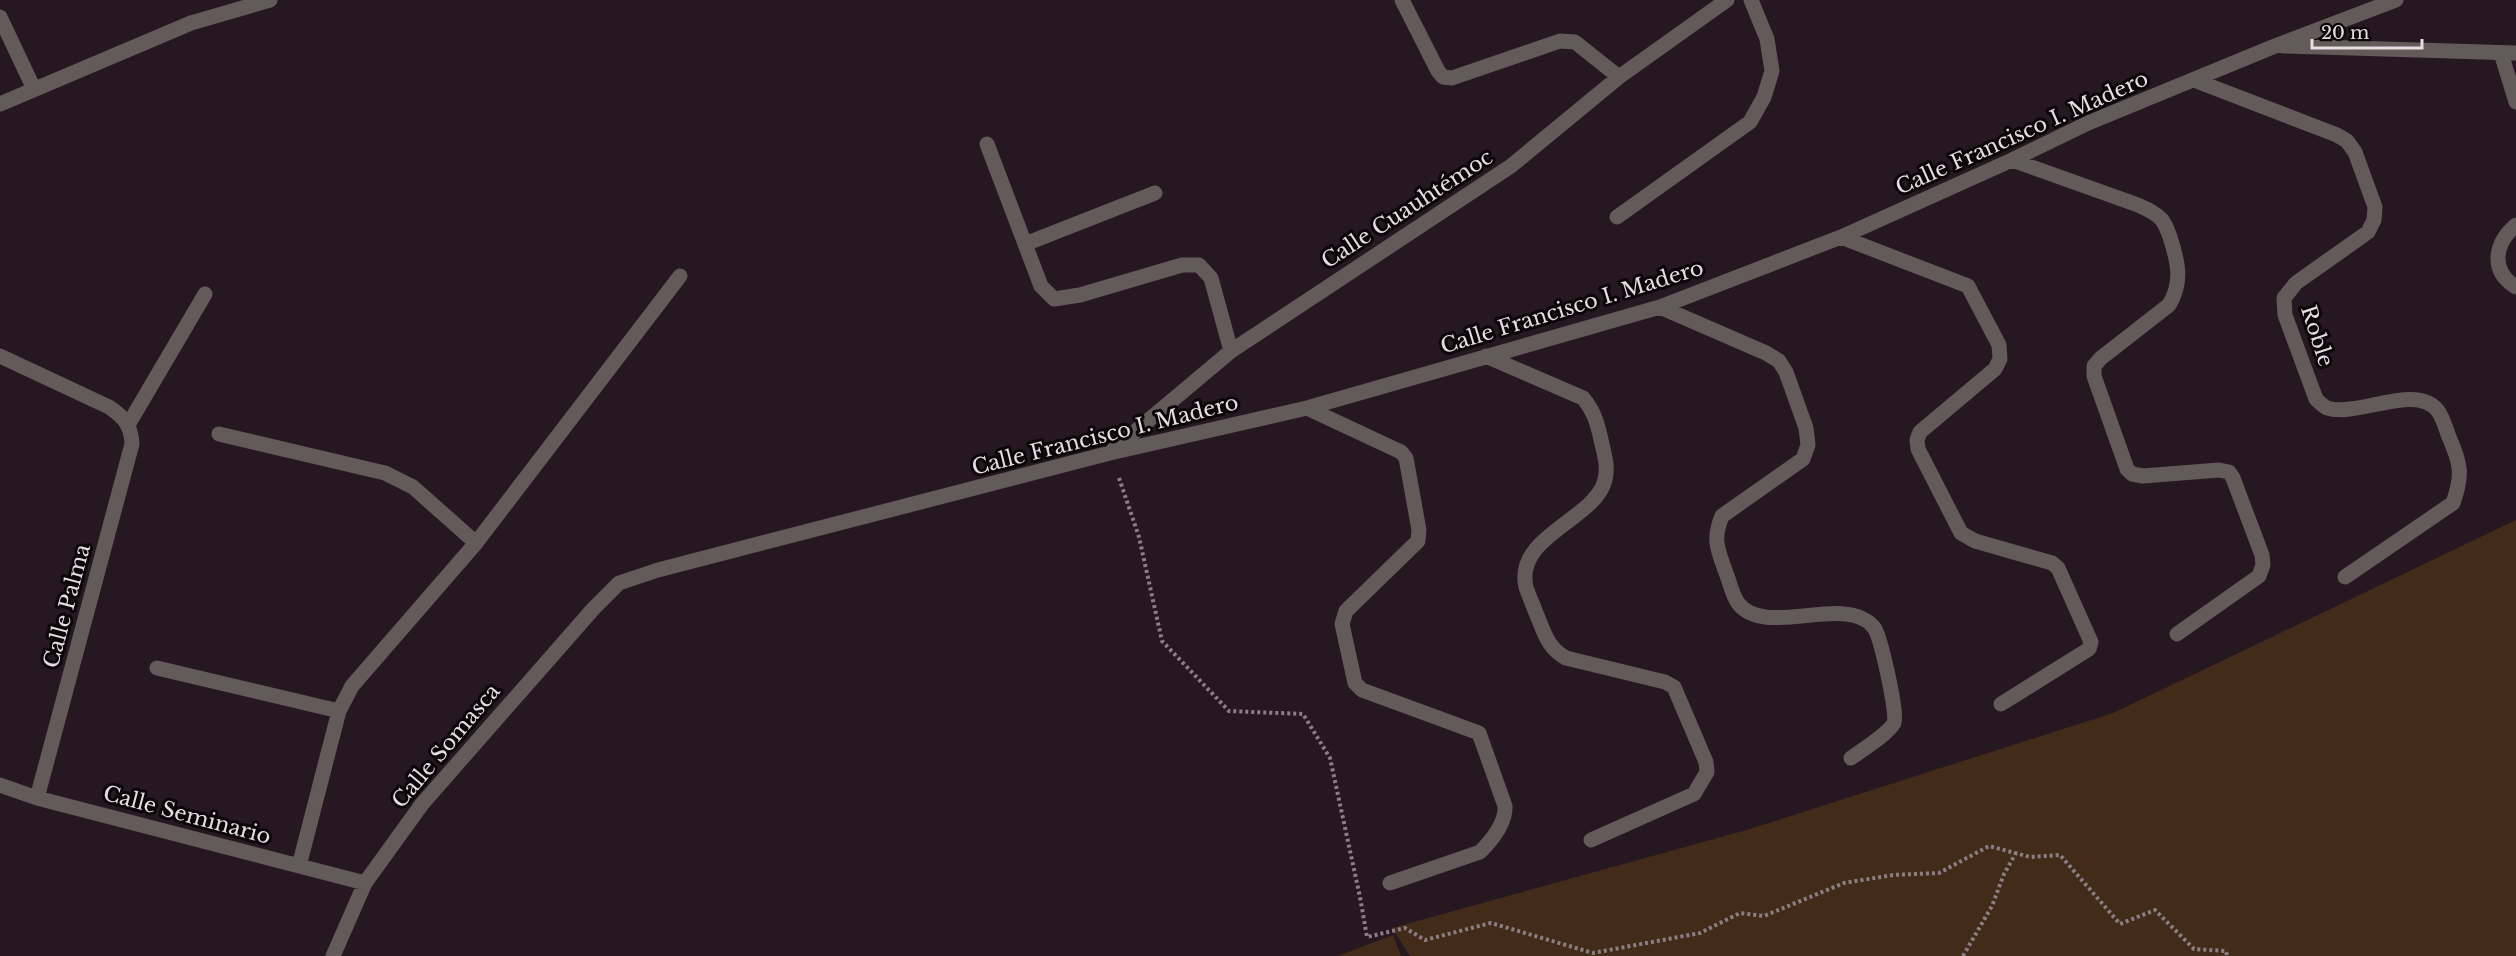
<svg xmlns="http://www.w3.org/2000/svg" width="2516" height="956" font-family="'Libre Baskerville',serif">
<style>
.green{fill:#432b1a}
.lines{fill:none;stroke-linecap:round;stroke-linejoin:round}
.path{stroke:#8b7f86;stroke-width:4;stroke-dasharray:3 3;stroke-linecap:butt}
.service{stroke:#635a5a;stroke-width:15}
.minor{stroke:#635a5a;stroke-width:15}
.labels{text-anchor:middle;stroke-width:6;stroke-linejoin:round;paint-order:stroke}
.street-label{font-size:21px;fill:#e6dce1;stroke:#0b0608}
</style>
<rect width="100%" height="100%" fill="#261820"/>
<!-- green -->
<path class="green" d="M 2516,520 L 2516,956 L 1410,956 L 1392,928 L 1750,829 L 2113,713 Z
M 1393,935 L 1401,956 L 1338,956 Z"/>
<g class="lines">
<!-- path -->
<path class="path" d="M 1119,478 L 1139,537 L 1162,641 L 1229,711 L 1303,714 L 1330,758 L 1360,897 L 1367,937 L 1405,928 L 1425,940 L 1491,923 L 1593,953 L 1700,933 L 1740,913 L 1764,916 L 1844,883 L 1893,875 L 1939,873 L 1989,846 L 2030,857 L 2060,855 L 2120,924 L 2155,910 L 2194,949 L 2226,951 L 2227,956
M 1963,956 L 1992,906 L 2004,874 L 2016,853"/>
<!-- service -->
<path class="service" d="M 1025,244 L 1155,193"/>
<!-- minor -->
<path class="minor" d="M 1402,0 L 1438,71 L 1443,77 L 1452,78 L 1560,41 L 1575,42 L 1619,77
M 0,17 L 34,89
M 2284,46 L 2516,53
M 2501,53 L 2516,102
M 2194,80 L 2337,135 L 2347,141 L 2355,152 L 2375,207 L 2374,220 L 2368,232 L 2296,283 L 2284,298 L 2285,315 L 2316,399 C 2319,402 2323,406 2327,408 C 2356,418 2417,382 2438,411 C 2443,418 2446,429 2449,437 C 2461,464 2463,475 2453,503 L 2345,577
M 0,104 L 191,23 L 270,0
M 987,144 L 1041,286 L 1054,299 L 1080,295 L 1182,265 L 1199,265 L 1211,278 L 1231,351
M 2012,160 L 2138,205 C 2147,209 2156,213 2162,220 C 2166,225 2168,232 2170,237 C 2178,262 2183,282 2169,305 L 2101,358 L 2094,366 L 2094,376 L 2127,469 L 2132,474 L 2143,476 L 2219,470 L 2229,472 L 2233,478 L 2262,555 L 2263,565 L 2259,576 L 2177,634
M 1617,217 L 1750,122 L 1764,97 L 1772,71 L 1767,39 L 1751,0
M 2516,225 C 2494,244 2490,271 2516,287
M 1841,237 L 1968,286 L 1999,345 L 2000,359 L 1995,369 L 1920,432 L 1917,440 L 1918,449 L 1961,533 L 1975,541 L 2052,563 L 2058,568 L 2091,642 L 2089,649 L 2001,704
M 1660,307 L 1766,353 L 1779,361 L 1786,372 L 1806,428 L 1808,445 L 1803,459 L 1722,516 C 1712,540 1718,550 1726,573 C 1730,582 1732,595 1738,603 C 1762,636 1833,600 1865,620 C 1868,621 1873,626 1875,629 C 1881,640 1898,713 1894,723 C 1888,734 1862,750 1851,758
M 0,356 L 109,407 C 124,417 131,425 132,444 L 37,798
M 1486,356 L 1583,398 C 1595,412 1598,426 1602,444 C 1605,457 1608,467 1605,480 C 1595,520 1514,536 1526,587 C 1529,596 1533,605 1536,613 C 1544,631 1547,648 1566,658 L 1665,682 L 1674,687 L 1706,762 L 1707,772 L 1694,794 L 1591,840
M 1307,408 L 1401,452 L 1406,458 L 1419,530 L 1418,541 L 1346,611 L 1342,624 L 1355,683 L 1362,690 L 1479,733 L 1505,806 C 1506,823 1491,841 1480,852 L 1390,883
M 128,425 L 205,294
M 219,434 L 385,473 L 413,487 L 476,543
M 1112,451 L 1231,351 L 1511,166 L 1619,77 L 1727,0
M 157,668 L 339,711
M 0,785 L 37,798 L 365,883
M 299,866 L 339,711 L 352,686 L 476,543 L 680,276
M 333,956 L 365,883 L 422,804 L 594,608 L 619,583 L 658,570 L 1110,453 L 1307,408 L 1660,307 L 1841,237 L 2012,160 L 2088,123 L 2275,46 L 2396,0"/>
</g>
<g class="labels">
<!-- street labels -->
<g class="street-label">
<text transform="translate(2022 133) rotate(-24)" y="7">Calle Francisco I. Madero</text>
<text transform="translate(1407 209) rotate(-33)" y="7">Calle Cuauhtémoc</text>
<text transform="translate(1572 307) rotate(-17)" y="7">Calle Francisco I. Madero</text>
<text transform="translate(2317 336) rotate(72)" y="7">Roble</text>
<text transform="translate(1105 435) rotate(-14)" y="7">Calle Francisco I. Madero</text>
<text transform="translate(67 606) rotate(-75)" y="7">Calle Palma</text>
<text transform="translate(446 746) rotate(-50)" y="7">Calle Somasca</text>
<text transform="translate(187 815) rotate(15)" y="7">Calle Seminario</text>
</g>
</g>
<!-- scale -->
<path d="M2312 39v9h110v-9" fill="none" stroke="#e6dce1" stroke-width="3"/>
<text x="2321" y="39" font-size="18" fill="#e6dce1" stroke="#0b0608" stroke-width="4.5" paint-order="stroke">20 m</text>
</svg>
